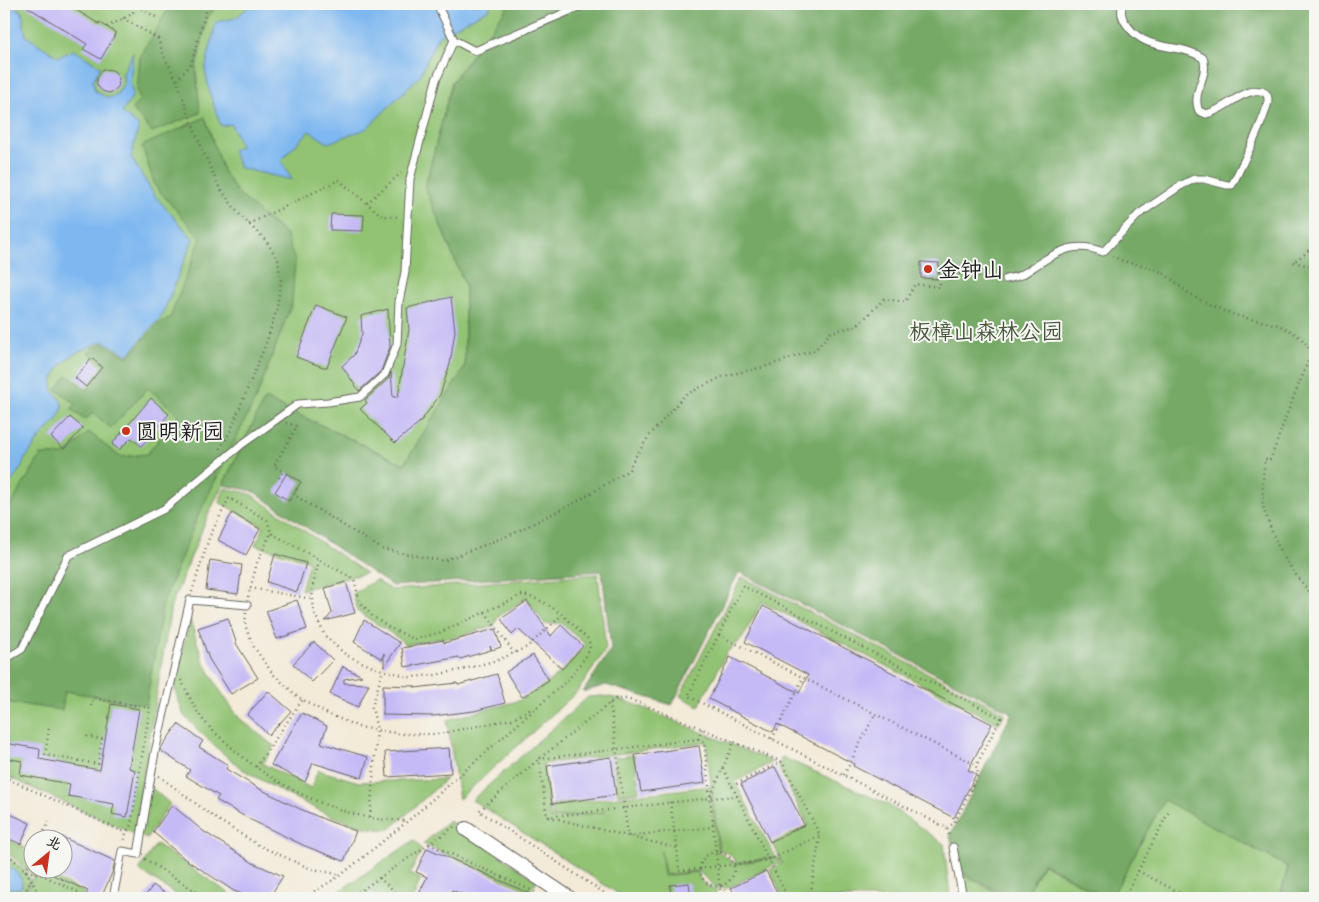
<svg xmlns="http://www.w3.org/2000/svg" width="1319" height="902" font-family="'Indie Flower','LXGW WenKai TC',sans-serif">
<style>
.green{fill:#92c373;stroke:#577048}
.forest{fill:#75a965;stroke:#486240}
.water{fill:#7fb8f0;stroke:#4e6a86}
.building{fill:#c5baf6}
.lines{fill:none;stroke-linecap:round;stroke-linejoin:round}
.lane-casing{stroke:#67645e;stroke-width:9}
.street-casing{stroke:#67645e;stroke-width:16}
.path{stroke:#67645e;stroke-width:2.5;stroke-dasharray:1 4;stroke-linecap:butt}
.lane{stroke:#fff;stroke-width:7}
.street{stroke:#fff;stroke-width:14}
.poi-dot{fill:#c8321e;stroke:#f6f6f2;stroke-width:2}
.labels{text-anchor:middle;stroke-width:4;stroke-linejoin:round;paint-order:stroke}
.poi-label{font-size:22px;fill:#1c1c1c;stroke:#f6f6f2;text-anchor:start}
.park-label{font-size:22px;fill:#45563a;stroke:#f6f6f2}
</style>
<rect width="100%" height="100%" fill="#f6f6f2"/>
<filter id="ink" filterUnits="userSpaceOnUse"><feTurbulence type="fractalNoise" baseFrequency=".02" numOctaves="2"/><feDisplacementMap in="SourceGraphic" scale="10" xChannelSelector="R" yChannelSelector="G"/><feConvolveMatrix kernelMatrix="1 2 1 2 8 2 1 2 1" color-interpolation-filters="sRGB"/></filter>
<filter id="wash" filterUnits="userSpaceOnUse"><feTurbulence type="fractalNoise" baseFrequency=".0096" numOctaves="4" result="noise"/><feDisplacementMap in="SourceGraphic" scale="20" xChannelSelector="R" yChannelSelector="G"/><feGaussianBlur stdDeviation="1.12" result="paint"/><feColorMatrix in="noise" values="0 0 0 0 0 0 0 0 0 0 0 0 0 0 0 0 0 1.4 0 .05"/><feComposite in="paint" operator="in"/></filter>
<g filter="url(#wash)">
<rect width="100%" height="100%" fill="#f3ead8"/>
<!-- green -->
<path class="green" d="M 4,4 L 510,4 L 452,82 L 425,187 L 465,285 L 465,367 L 404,464 L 265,399 L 208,515 L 171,606 L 134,834 L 4,775 Z
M 225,488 L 251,494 L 366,573 L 301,590 L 309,561 L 255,545 L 264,527 L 219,502 Z
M 598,574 L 606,649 L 578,691 L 459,799 L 447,720 L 521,700 L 550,681 L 562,671 L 586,645 L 561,623 L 545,624 L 526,598 L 498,617 L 494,626 L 452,638 L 441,638 L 405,645 L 401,640 L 357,611 L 353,593 L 376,580 L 391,590 Z
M 742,577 L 1005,713 L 999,724 L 762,602 L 742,639 L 727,652 L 699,706 L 680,696 Z
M 190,620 L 203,660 L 219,689 L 239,718 L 274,746 L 263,764 L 311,788 L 318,770 L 359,782 L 446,779 L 390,829 L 385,830 L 365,827 L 331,816 L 284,793 L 242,769 L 212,744 L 184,716 L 174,687 Z
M 602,696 L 615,698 L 637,705 L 773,762 L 735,782 L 775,857 L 736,863 C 732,855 727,852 719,850 L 706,742 L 543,764 L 551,819 L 605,812 L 553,818 L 552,805 L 710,786 L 718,851 L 735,864 L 777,857 L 780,862 L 730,887 L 718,889 L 698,871 L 665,875 L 661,851 L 664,876 L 698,872 C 700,883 706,886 716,889 L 716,898 L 625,898 L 472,800 L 588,697 Z
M 634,755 L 639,792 L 618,795 L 613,758 Z
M 782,757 L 887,804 L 944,844 L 950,898 L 783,898 L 770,870 L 782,863 L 773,843 L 808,825 L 778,767 Z
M 144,786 L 152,788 L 170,804 L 146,839 L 136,833 Z
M 1164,799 L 1288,867 L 1280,898 L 1111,898 Z
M 449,821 L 537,881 L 529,891 L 423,844 Z
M 4,838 L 32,851 L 32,870 L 35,870 L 32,876 L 28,871 L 4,849 Z
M 414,840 L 422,850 L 410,874 L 421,879 L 413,898 L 377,898 L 372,891 L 361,898 L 329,898 Z
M 156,844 L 236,898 L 181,898 L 139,870 Z
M 4,853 L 26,872 L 30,880 L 21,898 L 4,898 Z
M 1043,864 L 1106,898 L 1024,898 Z
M 36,870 L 84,892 L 81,898 L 23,898 Z
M 960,873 L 1007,898 L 964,898 Z"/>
<!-- forest -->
<path class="forest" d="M 171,4 L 217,4 L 207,19 L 196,68 L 200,113 L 152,132 L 132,109 L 140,100 L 137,91 L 140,57 Z
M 510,4 L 1315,4 L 1315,898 L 1280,898 L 1288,867 L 1164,800 L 1111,898 L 1106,898 L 1043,863 L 1024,898 L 1010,898 L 959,871 L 953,847 L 950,836 L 1012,713 L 739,572 L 672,705 L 606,685 L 583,692 L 611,649 L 602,571 L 392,586 L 253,491 L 223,485 L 265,399 L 404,464 L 465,367 L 465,285 L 425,187 L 452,82 Z
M 205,117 L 223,171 L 237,192 L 262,215 L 286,234 L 295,261 L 292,303 L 257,396 L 197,518 L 163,603 L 146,705 L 65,691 L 62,710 L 4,702 L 4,516 L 41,455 L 65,455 L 89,432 L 120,457 L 147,454 L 179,415 L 148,388 L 111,428 L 93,413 L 85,420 L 71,409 L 76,404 L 56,389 L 67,375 L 87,390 L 107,367 L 88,352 L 102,343 L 128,357 L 159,323 L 170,318 L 201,238 L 155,186 L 142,146 Z"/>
<!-- water -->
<path class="water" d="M 4,4 L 8,4 L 22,11 L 26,36 L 58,57 L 74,50 L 101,67 L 93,81 L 95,91 L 108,98 L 116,96 L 124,84 L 123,74 L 133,52 L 130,82 L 133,95 L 122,113 L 139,126 L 131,157 L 154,195 L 193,239 L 162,316 L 128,355 L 103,341 C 94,345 77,351 70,357 C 62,363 51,376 52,387 C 52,393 62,397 63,408 L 56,421 L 40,438 L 25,459 L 21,468 L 12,481 L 4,488 Z
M 252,4 L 491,4 L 489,9 L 438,36 L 420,76 L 366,129 L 328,143 L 309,131 L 281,160 L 292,180 L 240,168 L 232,150 L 241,146 L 231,124 L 221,126 L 210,94 L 205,70 L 216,22 L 236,18 Z
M 4,862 C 12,869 26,877 21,888 L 14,889 L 4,887 Z"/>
<g id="blocks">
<!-- building -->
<path class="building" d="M 23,4 L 67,4 L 99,24 L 99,22 L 116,33 L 101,59 L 83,49 L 87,44 Z
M 103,69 L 112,70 L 115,72 L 119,79 L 118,87 L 112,92 L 109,93 L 102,91 L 97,85 L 97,78 Z
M 331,214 L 364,215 L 363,231 L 330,230 Z
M 921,262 L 939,263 L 938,279 L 921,278 Z
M 451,297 L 455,331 L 450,364 L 440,395 L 421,421 L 395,443 L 360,409 L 367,403 L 365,400 L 389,378 L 391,372 L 393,397 L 398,397 L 409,329 L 407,308 Z
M 316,305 L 347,317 L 327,367 L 323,367 L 296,357 Z
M 388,309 L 390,347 L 381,371 L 359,391 L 342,366 L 354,355 L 362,334 L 361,316 Z
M 92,358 L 102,367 L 86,387 L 75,378 Z
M 151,398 L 169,414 L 141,446 L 131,438 L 119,450 L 112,444 Z
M 70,417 L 83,428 L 64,449 L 51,437 Z
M 287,473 L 301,482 L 289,501 L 275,492 Z
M 232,513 L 260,529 L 246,555 L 218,540 Z
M 275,554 L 306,563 L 297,592 L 267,582 Z
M 210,560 L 242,565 L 238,594 L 206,590 Z
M 346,582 L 355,613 L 325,621 L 332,613 L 325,588 Z
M 297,600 L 307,629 L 277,639 L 266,611 Z
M 527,601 L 551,636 L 561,625 L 583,646 L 562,669 L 518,629 L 512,635 L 501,619 Z
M 763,606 L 992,724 L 968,770 L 976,774 L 954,818 L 853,766 L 854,764 L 777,724 L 773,732 L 709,699 L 730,657 L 799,693 L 808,675 L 745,642 Z
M 228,618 L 237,645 L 258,678 L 231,694 L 209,659 L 198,628 Z
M 364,620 L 400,643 L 384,667 L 384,653 L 382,659 L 354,642 Z
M 495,629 L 501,647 L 492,650 L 490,646 L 491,650 L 460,659 L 459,657 L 405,667 L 402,648 L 443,640 L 444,643 Z
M 314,642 L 333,660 L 312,682 L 293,664 Z
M 533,655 L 549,680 L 522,697 L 506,672 Z
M 343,666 L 343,667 L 362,676 L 344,679 L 344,683 L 369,684 L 358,707 L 330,694 Z
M 497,674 L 505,703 L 474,711 L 433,716 L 383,715 L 383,685 L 415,686 L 415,688 L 457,683 L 458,685 Z
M 268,691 L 291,711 L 269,735 L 247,715 Z
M 111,704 L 139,709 L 129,768 L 135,770 L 127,817 L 112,814 L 114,804 L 68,796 L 70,784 L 20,775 L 22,761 L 4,758 L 4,743 L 40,749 L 39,759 L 100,770 Z
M 302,713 L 327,726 L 321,743 L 368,757 L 362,778 L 313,763 L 305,782 L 271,765 Z
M 178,724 L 203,741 L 199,747 L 228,765 L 226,769 L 258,788 L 298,808 L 328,821 L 356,831 L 344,861 L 305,846 L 249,819 L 216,800 L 219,796 L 186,776 L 190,770 L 161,751 L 161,748 Z
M 699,746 L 705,783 L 641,792 L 635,755 Z
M 449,748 L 451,773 L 387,777 L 385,752 Z
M 611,757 L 616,795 L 552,804 L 547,766 Z
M 775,767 L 804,825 L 770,842 L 741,784 Z
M 172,805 L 203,831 L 253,863 L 283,876 L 269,898 L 252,898 L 234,891 L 185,859 L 153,832 Z
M 4,811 L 30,823 L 21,844 L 4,837 Z
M 62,837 L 115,861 L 112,873 L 101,898 L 84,898 L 88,891 L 42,870 L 62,870 Z
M 427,848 L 540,898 L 471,898 L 452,890 L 448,898 L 417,898 L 427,877 L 416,872 Z
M 766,871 L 780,898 L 737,898 L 731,888 Z
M 689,883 L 691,898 L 671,898 L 670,885 Z
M 153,885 L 172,898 L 144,898 Z"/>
</g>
</g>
<g filter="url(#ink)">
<use href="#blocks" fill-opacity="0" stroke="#67645e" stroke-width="1"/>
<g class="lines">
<!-- lane casing -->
<g class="lane-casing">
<path id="lane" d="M 437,4 L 454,40 L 475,51 L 586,4
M 1006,279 C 1011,278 1016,277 1021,275 C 1027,272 1032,268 1038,264 C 1060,250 1077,241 1103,252 L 1139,214 L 1180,186 L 1194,179 L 1204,179 L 1227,185 L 1232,185 L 1236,177 C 1243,163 1269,110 1268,99 C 1268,91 1259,90 1254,91 C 1236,94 1225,110 1206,114 L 1199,111 C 1198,108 1197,106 1197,103 C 1195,87 1209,74 1203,58 C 1176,41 1148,54 1127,25 C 1122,19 1120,11 1123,4
M 4,660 L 22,649 L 68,556 L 164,509 L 241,445 L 298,404 L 328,402 L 360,397 L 385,374 L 397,344 L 399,302 L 405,272 L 410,179 L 436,80 L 454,40
M 953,847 L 963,898
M 113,898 L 122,851 L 138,854 L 155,752 L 190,600 L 247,605"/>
</g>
<!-- street casing -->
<g class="street-casing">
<path id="street" d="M 466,829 L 569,898"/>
</g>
<!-- path -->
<path class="path" d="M 133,4 L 156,17
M 123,18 L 158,39 L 164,56 L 177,81 L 197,137 L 219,187 L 238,213 L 267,242 L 278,260 L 281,280 L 277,308 L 267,341 L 230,432 L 220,449
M 107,27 L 132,14 L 137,4
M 177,80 L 191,64 L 207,8 L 206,4
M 367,203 L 401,173
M 249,224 L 339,180 L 382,216 L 399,217
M 1315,243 L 1306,253 L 1293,262 L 1315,267
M 1112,256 C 1127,264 1144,264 1159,271 C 1172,277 1181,289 1193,296 C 1206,303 1221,310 1235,315 C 1252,321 1272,321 1287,329 C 1297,334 1312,345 1310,357 L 1288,411 L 1271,458 L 1269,461 L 1265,459 C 1263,475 1262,490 1263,505 C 1264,510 1266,515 1268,520 C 1277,550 1294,575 1315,598
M 939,272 L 997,278
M 279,478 L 283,471 L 274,466 L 297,426 L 286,423
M 297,489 L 294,495 L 382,549 L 443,561 L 510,535 L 578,501 L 629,470 L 632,462 L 649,436 L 685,395 L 724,376 L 764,367 L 815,350 L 831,332 L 857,326 L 884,299 L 905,302 L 915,284 L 939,287 L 943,273
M 319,560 L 312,590 L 314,612 L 325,636 L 346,655 L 375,668 L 410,677 L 435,675 L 465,669 L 498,660 L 527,647 L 562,615
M 250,588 L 312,599
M 192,592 L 209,538 L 229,498 L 267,520 L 271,533 L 354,579 L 359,600 L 371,615 L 390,628 L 414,639 L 439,633 L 522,595 C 549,599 570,622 589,640 L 590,649 L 586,656 L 569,679 L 408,821 L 341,875 L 304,898
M 248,597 L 257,563 L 271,533
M 485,612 L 514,653
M 246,613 L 245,625 L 254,647 L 273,674 L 298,697 L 326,713 L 359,727 L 401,734 L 438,734 L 512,719 L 533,708
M 719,635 L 976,765
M 181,680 C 186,690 191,701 197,711 C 205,725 219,736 231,747 C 270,782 324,810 377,819 C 386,820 397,820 407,821
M 610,703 L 628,836 L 713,827
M 91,706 L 93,698 L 150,708 L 131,825 L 126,833
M 49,729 L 45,755 L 98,764 L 102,739 L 86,736
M 702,729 L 698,739 L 539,759 L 547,817 L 710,798 L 721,898
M 698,739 L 704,742 L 710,796
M 772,739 L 803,678
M 256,767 L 303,699
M 723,769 L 737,796
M 844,775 L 875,714
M 159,776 L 215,818 L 260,846 L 309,868 L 341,875
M 4,777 L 126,833 L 124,842
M 732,786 L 776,764 L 782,762
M 670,802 L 677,848
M 370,817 L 377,730 L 372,707 L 383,670
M 549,817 L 677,848 L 679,871 L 769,860 L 820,835 L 782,762 L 734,742
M 947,828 L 954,823 L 978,775 L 976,766 L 1001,718 L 743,586 L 688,696 L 947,828 L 950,838
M 40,840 L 49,821
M 429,844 L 537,893
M 4,851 L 26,871 L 40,874 L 80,893 L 78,898
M700 869a17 17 0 1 1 34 0a17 17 0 1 1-34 0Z
M 32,857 L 26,871 L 41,898
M 145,859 L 206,898
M 1138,871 L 1190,898
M 379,878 L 403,898
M 721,886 L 731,898
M 22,898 L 31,880
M 350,898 L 454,827
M 612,898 L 479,811 L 539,759 L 610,703 L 615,699 L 626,699 L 640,703 L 734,742 L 710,798 L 737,796 L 788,898
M 810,898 L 820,835
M 1124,898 L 1169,811"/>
<!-- lane -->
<use href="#lane" class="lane"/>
<!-- street -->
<use href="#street" class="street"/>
</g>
</g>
<!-- markers -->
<g class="poi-dot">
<circle cx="928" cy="269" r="5"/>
<circle cx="126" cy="431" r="5"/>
</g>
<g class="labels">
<!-- poi labels -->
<g class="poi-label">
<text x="938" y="277">金钟山</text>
<text x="136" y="439">圆明新园</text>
</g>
<!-- park labels -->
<g class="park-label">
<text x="986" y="339">板樟山森林公园</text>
</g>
</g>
<!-- margin -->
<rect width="1319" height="902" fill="none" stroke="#f6f6f2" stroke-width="20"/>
<!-- north arrow -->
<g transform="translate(48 854) rotate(29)"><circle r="24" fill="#f6f6f2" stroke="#9f9f9c"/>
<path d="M0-4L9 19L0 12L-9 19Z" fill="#c8321e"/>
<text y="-8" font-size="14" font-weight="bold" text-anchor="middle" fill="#1c1c1c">北</text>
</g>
</svg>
